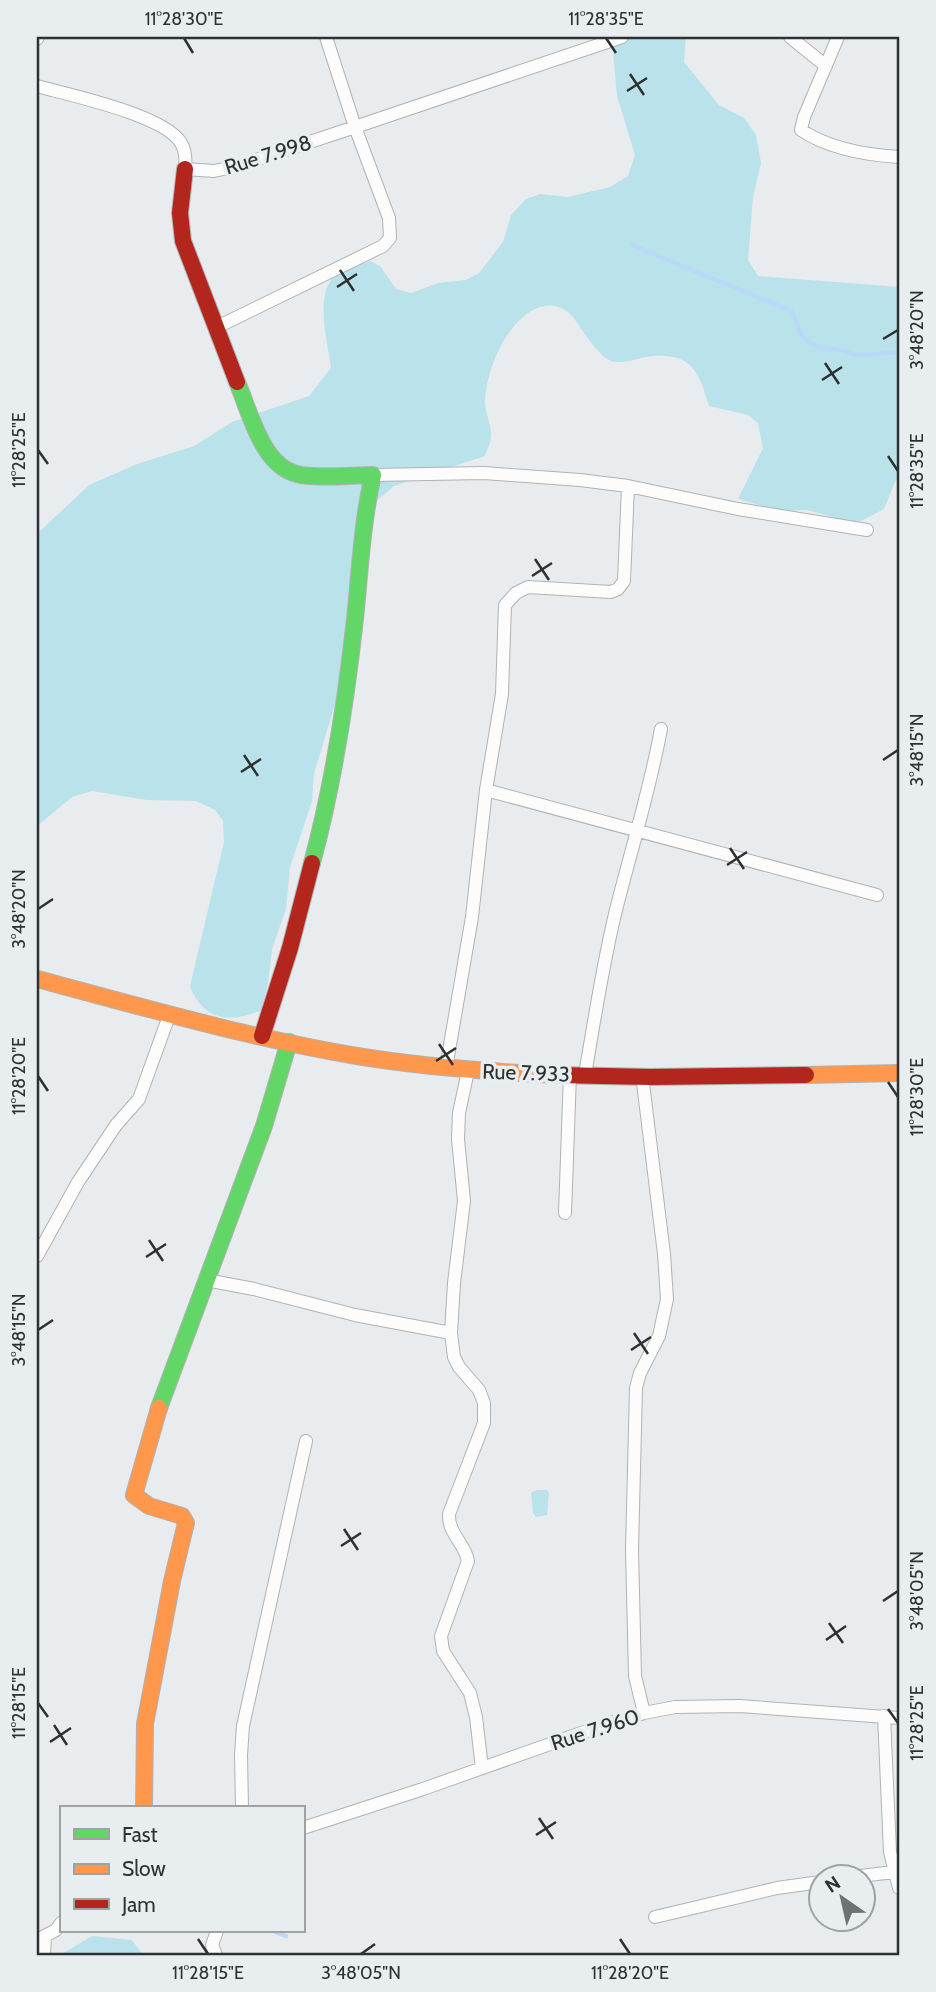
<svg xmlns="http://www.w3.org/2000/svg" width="936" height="1992" font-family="Cabin,sans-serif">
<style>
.green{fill:#bae2eb}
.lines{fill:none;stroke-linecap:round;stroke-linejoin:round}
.stream{stroke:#bad8f8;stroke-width:4.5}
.street-casing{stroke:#b0b2b3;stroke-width:14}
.fast-casing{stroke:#b0b2b3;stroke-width:18}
.slow-casing{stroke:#b0b2b3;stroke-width:18}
.jam-casing{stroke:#b0b2b3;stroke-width:18}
.street{stroke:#fcfcfc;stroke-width:12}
.fast{stroke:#63d668;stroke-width:16}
.slow{stroke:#ff974d;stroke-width:16}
.jam{stroke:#b3261e;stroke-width:16}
.ticks{fill:none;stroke:#2e3131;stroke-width:2.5}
.labels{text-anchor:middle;stroke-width:7;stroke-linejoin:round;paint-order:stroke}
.street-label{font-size:21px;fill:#2e3131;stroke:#e8edef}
.neatline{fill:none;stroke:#2e3131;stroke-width:2.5}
.ticks-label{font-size:18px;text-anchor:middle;fill:#2e3131}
</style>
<rect width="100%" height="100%" fill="#e9ecee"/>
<!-- green -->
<path class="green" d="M 604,37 L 686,37 L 684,62 L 719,105 L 744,118 L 756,135 L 761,163 L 753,197 L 748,260 L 758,276 L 899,287 L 899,478 L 895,482 L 884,509 L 861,521 L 847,521 L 807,510 L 780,511 L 738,499 L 763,448 L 758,423 L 748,415 L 709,406 C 699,373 693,353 653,356 C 641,357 628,363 616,362 C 601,362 582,329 573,317 C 565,307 552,303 540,307 C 508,318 487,367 485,399 C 484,411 492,424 491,436 C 491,442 487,450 485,456 L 394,486 L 373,504 L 341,684 L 314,774 L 312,801 L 290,867 L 286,909 L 272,949 L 268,984 L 261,1010 C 231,1024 202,1020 190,986 L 224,842 L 223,821 L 215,810 L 196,801 L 147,800 L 92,791 L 72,797 L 37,826 L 37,534 L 89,485 L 137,464 L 194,446 L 232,422 L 309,396 L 331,368 C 328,343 312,288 339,273 C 348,268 360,265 370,261 L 380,266 L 396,289 L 411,293 L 438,283 L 466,280 L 479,273 L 503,242 L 511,215 L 526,199 L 540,194 L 568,197 L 610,187 L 628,176 L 635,155 L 617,96 L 612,41 Z
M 537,1490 L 547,1490 L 549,1493 L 547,1515 L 536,1517 L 533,1513 L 531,1493 Z
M 92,1936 L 132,1940 L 143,1955 L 60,1955 Z"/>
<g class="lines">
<!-- stream -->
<path class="stream" d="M 632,245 L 791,311 C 797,320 797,330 802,336 C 813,349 829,348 843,351 C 849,352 855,355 860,355 C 873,356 886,351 899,353
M 273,1931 L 286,1936"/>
<!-- street casing -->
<g class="street-casing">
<path id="street" d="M 790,37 L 826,66
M 838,37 L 804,117 L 801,130 C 828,148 866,155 899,157
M 37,39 L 38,37
M 37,86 C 69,95 165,115 181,143 C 186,151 186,160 185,169 L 214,171 L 238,166 L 355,127 L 326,37
M 215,328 L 383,246 L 390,238 L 389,218 L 355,127 L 622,37
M 373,475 L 484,473 L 580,480 L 628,486 L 738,509 L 867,530
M 486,790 L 877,895
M 446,1068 L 472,917 L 486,790 L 502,694 L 505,605 L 516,593 L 528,587 L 611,592 L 618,589 L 624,581 L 628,486
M 468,1071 L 459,1113 L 458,1139 L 464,1201 L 454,1283 L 451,1333 L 454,1357 L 459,1367 L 479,1390 L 484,1403 L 484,1423 L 449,1514 C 448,1534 465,1543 468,1561 L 441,1636 L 443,1651 L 470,1693 L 476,1717 L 482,1768
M 585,1074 C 595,1018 603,961 617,906 C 632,847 650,789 661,729
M 642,1075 L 664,1254 L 667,1299 L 659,1336 L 640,1373 L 636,1388 L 632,1550 L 635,1676 L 644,1713
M 565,1213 L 570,1074
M 37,1256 L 78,1182 L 116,1125 L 139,1099 L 170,1013
M 206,1280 L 254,1289 L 355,1315 L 451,1333
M 884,1716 L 890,1852 L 899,1888
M 242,1808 L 241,1755 L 243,1726 L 306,1441
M 303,1828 L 423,1789 L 601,1726 L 644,1713 L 675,1707 L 740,1706 L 899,1718
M 860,1876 L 894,1872
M 655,1917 L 777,1888 L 820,1882
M 37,1940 L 56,1930 L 61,1923
M 44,1955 L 45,1937
M 216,1955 L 212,1945 L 217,1931"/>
</g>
<!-- fast casing -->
<g class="fast-casing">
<path id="fast" d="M 237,382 C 250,412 262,466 297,474 C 315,479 353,475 373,475 C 362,523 360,571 355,619 C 346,701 334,782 312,863
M 159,1408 L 264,1126 L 289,1042"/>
</g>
<!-- slow casing -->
<g class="slow-casing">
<path id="slow" d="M 37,979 C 143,1007 249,1038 357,1056 C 424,1067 491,1072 558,1075
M 806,1075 L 899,1073
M 144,1808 L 145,1724 L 172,1581 L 186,1523 L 182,1516 L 149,1506 L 134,1495 L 159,1408"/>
</g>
<!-- jam casing -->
<g class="jam-casing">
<path id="jam" d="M 185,169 L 180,213 L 183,241 L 237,382
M 262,1036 L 290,948 L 312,863
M 558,1075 L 650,1077 L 806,1075"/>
</g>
<!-- street -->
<use href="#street" class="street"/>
<!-- fast -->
<use href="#fast" class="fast"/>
<!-- slow -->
<use href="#slow" class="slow"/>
<!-- jam -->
<use href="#jam" class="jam"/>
</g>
<!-- ticks -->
<path class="ticks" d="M 184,38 L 193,53M 606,38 L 616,53M 630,74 L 644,95M 627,91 L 647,78M 340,270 L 354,291M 337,287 L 357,274M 883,339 L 898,330M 825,363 L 839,384M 822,380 L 842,367M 38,450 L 48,464M 888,456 L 898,471M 535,559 L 549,580M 532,576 L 552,563M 244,755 L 258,776M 883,760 L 898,750M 241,772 L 261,759M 730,848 L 744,869M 727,865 L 747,852M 38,909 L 53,899M 439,1044 L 453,1065M 436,1061 L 456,1048M 38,1076 L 48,1091M 888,1082 L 898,1097M 149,1240 L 163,1261M 146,1257 L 166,1244M 38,1330 L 53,1320M 634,1333 L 648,1354M 631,1350 L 651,1337M 344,1529 L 358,1550M 341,1546 L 361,1533M 883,1601 L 898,1591M 829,1623 L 843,1643M 826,1640 L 846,1626M 38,1703 L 48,1717M 888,1709 L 898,1723M 54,1725 L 67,1745M 50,1742 L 71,1728M 539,1818 L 553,1839M 536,1835 L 556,1822M 198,1939 L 208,1954M 620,1939 L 630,1954M 361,1954 L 375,1944"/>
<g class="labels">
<!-- street labels -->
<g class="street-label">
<text transform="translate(268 155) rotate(-17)" y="7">Rue 7.998</text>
<text transform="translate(526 1073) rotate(2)" y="7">Rue 7.933</text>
<text transform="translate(595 1730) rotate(-18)" y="7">Rue 7.960</text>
</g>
</g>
<!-- border -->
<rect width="936" height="1992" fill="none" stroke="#e8edef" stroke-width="77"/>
<!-- legend -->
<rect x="60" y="1806" width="245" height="126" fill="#e8edef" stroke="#9ea2a3" stroke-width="2"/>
<rect x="74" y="1829" width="35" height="10" fill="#63d668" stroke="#9ea2a3" stroke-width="2"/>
<text x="122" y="1842" font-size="21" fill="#2e3131">Fast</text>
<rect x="74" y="1864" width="35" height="10" fill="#ff974d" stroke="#9ea2a3" stroke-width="2"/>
<text x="122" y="1876" font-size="21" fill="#2e3131">Slow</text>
<rect x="74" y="1899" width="35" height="10" fill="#b3261e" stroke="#9ea2a3" stroke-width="2"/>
<text x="122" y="1912" font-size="21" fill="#2e3131">Jam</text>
<!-- north arrow -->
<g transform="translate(842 1898) rotate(326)"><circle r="33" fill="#e8edef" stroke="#9ea2a3" stroke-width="2"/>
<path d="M0-5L12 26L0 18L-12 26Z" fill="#6f7273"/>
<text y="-10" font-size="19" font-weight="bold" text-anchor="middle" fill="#2e3131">N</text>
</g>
<rect x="38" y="38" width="860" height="1916" class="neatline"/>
<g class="ticks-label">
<text x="184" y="25">11°28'30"E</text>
<text x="606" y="25">11°28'35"E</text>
<text transform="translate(917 330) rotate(-90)" y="6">3°48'20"N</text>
<text transform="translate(19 450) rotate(-90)" y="6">11°28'25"E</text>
<text transform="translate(917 471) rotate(-90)" y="6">11°28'35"E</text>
<text transform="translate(917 750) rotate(-90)" y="6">3°48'15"N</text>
<text transform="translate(19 909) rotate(-90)" y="6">3°48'20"N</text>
<text transform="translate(19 1076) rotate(-90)" y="6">11°28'20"E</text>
<text transform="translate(917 1097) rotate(-90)" y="6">11°28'30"E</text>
<text transform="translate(19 1330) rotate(-90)" y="6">3°48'15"N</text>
<text transform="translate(917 1591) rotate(-90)" y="6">3°48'05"N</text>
<text transform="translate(19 1703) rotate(-90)" y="6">11°28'15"E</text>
<text transform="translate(917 1723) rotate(-90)" y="6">11°28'25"E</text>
<text x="208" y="1979">11°28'15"E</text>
<text x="361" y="1979">3°48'05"N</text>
<text x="630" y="1979">11°28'20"E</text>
</g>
</svg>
